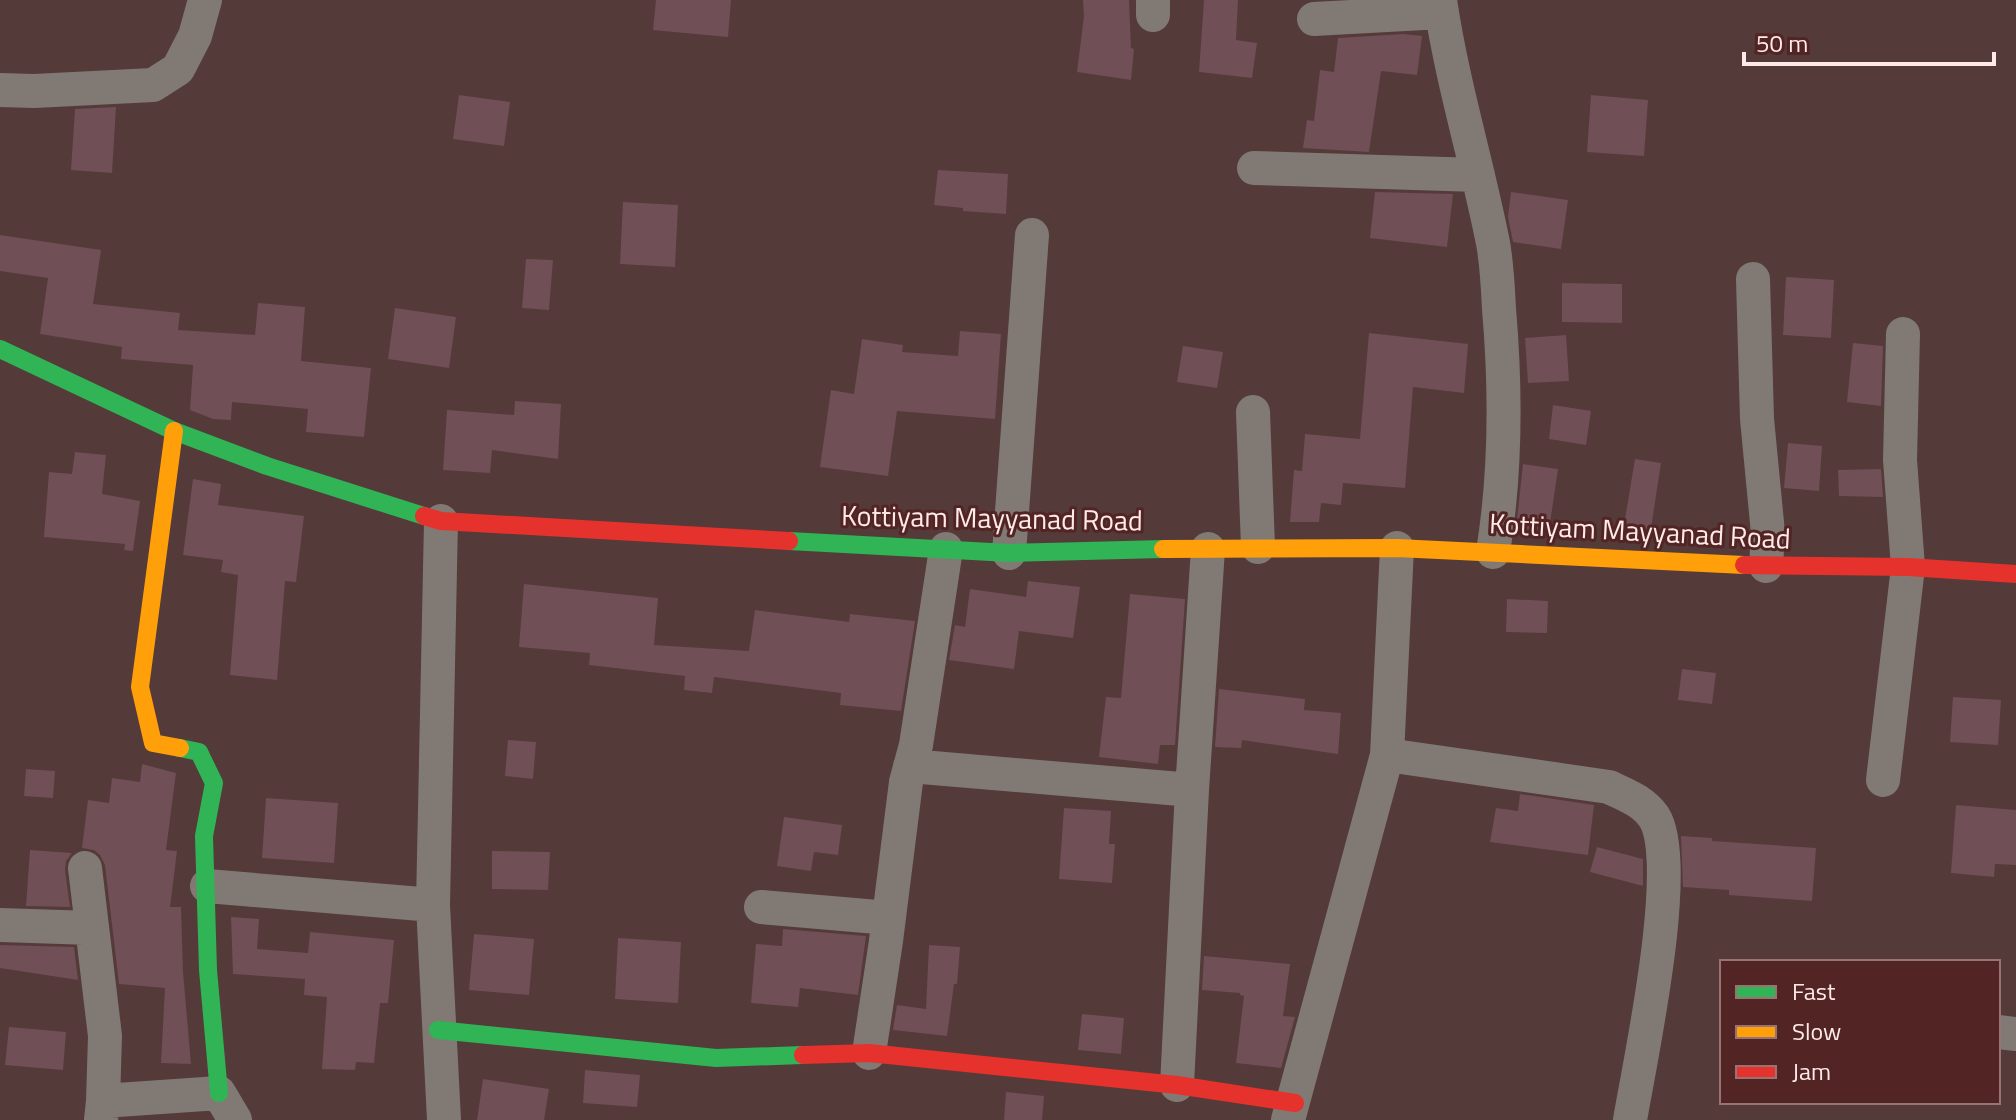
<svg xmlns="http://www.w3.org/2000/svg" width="2016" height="1120" font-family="'Titillium Web',sans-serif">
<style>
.building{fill:#704f56}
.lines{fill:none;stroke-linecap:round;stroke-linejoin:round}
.street{stroke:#817a74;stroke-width:34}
.fast{stroke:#30b455;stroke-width:18}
.slow{stroke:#ff9f0a;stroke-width:18}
.jam{stroke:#e5322d;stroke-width:18}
.labels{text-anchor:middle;stroke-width:6;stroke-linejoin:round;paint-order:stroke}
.street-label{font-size:28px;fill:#fdeae9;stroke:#532424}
</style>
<rect width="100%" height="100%" fill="#543a39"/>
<!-- building -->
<path class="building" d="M 656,0 L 731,0 L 728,37 L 653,30 Z
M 1083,0 L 1129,0 L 1131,48 L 1134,49 L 1131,80 L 1077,72 L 1084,16 Z
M 1204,0 L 1238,0 L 1236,40 L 1257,43 L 1252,78 L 1199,72 Z
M 1403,34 L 1422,36 L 1417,75 L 1381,71 L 1369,152 L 1303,148 L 1307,120 L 1314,121 L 1320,70 L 1334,72 L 1338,38 Z
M 459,95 L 510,102 L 504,146 L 453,139 Z
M 1591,95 L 1648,100 L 1644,156 L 1587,152 Z
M 116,107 L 112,173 L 71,170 L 75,109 Z
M 938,170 L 1008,174 L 1006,214 L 963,211 L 963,208 L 934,205 Z
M 1375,192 L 1453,194 L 1447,247 L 1370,238 Z
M 1511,192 L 1568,200 L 1561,249 L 1513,242 L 1508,217 Z
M 623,202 L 678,205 L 675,267 L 620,264 Z
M 0,235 L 101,250 L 93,304 L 180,313 L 178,330 L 255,335 L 258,303 L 305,307 L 301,361 L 371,368 L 364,437 L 306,432 L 308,409 L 232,402 L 231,420 L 213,419 L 190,410 L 193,365 L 121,359 L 122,347 L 40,334 L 48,278 L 0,271 Z
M 526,259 L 553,260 L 549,310 L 522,308 Z
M 1786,277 L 1834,280 L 1831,338 L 1783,335 Z
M 1562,283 L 1622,284 L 1622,323 L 1562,322 Z
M 395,308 L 456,317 L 449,368 L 388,359 Z
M 960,331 L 1001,334 L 995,419 L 897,411 L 888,476 L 820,467 L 831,390 L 854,394 L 862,339 L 903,345 L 902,352 L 958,356 Z
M 1369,333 L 1468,344 L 1464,393 L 1413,387 L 1405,488 L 1343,483 L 1341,505 L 1321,503 L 1319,522 L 1290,522 L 1294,470 L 1302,471 L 1305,434 L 1360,439 Z
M 1566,335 L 1569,381 L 1528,383 L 1525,338 Z
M 1853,343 L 1883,346 L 1881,406 L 1847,402 Z
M 1183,346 L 1223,352 L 1217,388 L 1177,382 Z
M 515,401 L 561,404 L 558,459 L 492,450 L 490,473 L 443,470 L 447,410 L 514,415 Z
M 1553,405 L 1591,411 L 1586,445 L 1549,439 Z
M 1788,443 L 1822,446 L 1819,491 L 1784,488 Z
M 75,452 L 106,455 L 102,494 L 140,501 L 133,551 L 124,550 L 125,544 L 44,537 L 49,472 L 72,474 Z
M 1635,459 L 1661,463 L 1650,535 L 1623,531 Z
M 1523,464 L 1558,469 L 1549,530 L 1516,529 Z
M 1881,469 L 1883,497 L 1839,496 L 1838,470 Z
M 193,479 L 221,484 L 218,505 L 304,516 L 296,582 L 285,581 L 277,680 L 230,675 L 238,575 L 221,572 L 223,560 L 183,555 Z
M 1028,581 L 1080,587 L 1073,638 L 1019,631 L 1014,669 L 949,660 L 955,625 L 965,627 L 970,589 L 1026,597 Z
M 524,584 L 658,598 L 654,645 L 749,651 L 755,610 L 849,622 L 850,614 L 915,621 L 901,711 L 840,705 L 841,693 L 714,677 L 712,693 L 684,690 L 685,676 L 589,665 L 590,653 L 519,647 Z
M 1130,594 L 1185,599 L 1175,745 L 1160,745 L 1158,764 L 1099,757 L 1106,697 L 1121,698 Z
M 1507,599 L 1548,601 L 1547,633 L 1506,632 Z
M 1682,669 L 1716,673 L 1712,704 L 1678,700 Z
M 1219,689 L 1305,699 L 1304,710 L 1341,713 L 1338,754 L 1242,740 L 1241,748 L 1215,747 Z
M 1953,697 L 2001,700 L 1998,745 L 1950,742 Z
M 508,740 L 536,742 L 533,779 L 505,776 Z
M 142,764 L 176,773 L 166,850 L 177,851 L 170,907 L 181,907 L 183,972 L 191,1064 L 161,1063 L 165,988 L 119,984 L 105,865 L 100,855 L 94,850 L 82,848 L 88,800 L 109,803 L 112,778 L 140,782 Z
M 26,769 L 55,771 L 53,798 L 24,796 Z
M 1520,794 L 1594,805 L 1588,855 L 1490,842 L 1496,808 L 1518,811 Z
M 266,798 L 338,803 L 334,863 L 262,858 Z
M 1956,805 L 2016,810 L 2016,865 L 1995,864 L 1994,877 L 1951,873 Z
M 1064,808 L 1111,811 L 1109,844 L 1115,844 L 1112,883 L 1059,879 Z
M 784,817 L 842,825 L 838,855 L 814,852 L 811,871 L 777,866 Z
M 1681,836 L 1712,838 L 1712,841 L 1816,848 L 1812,901 L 1729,895 L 1729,890 L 1683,887 Z
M 1597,847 L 1643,859 L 1643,886 L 1590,872 Z
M 30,850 L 72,853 L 66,861 L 65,870 L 70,907 L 26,906 Z
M 492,851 L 550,852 L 548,890 L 492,889 Z
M 231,917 L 259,919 L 257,949 L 308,953 L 310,932 L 394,940 L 388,1003 L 380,1003 L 374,1063 L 356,1062 L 355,1070 L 322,1069 L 327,997 L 304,995 L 305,979 L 233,974 Z
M 783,929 L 866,936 L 858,995 L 800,988 L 798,1007 L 751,1003 L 756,944 L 782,946 Z
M 474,934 L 534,939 L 529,995 L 469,990 Z
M 618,938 L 681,942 L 678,1003 L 615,999 Z
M 0,945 L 74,947 L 78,980 L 0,968 Z
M 929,945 L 960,947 L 957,984 L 954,984 L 947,1036 L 893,1030 L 897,1005 L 926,1009 Z
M 1204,956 L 1290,964 L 1283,1016 L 1295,1017 L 1281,1068 L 1236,1063 L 1244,996 L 1240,995 L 1240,993 L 1202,990 Z
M 1082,1014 L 1124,1018 L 1121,1054 L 1078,1050 Z
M 9,1027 L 66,1032 L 63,1070 L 5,1065 Z
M 585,1070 L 640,1075 L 637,1107 L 583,1103 Z
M 483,1079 L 549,1089 L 544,1120 L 477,1120 Z
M 1006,1092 L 1044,1096 L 1042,1120 L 1004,1120 Z"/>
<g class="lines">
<!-- street -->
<path class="street" d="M 1440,0 C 1452,82 1477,162 1493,243 C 1497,265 1498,288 1499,309 C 1506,390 1506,471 1493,552
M 1153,15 L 1153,0
M 1314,19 L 1442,12
M 0,90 L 34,91 L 153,85 L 178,69 L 195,36 L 205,0
M 1254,168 L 1478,175
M 1753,279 L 1757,419 L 1768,533 L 1766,566
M 1253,412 L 1258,547
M 441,521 L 433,905 L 444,1120
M 1009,553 L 1032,235
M 1387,755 L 1609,787 C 1626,795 1643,801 1654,817 C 1683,862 1640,1061 1630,1120
M 910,766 L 1192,790
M 1883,780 L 1908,567 L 1900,460 L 1903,334
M 85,868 L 105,1036 L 103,1101
M 207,886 L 433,905
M 761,907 L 889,918
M 0,925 L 92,928
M 1998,1032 L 2016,1034
M 869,1053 L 886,941 L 906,782 L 916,745 L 946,549
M 1177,1085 L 1192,790 L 1208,549
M 101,1120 L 103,1101 L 219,1093 L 235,1120
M 1288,1120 L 1387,755 L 1397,548"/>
<!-- fast -->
<path class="fast" d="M 0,349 L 174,431 L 267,466 L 424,516
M 789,541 L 1009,553 L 1163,549
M 180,748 L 199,752 L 214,783 L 204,836 L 208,970 L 219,1093
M 438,1030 L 716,1058 L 803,1055"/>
<!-- slow -->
<path class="slow" d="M 174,431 L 140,687 L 153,743 L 180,748
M 1163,549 L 1397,548 L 1744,565"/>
<!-- jam -->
<path class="jam" d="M 424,516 L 441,521 L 789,541
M 1744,565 L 1908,567 L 2016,574
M 803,1055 L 869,1053 L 1177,1085 L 1295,1103"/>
</g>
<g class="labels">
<!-- street labels -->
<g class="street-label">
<text transform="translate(992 518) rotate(1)" y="10">Kottiyam Mayyanad Road</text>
<text transform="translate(1640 531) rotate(3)" y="10">Kottiyam Mayyanad Road</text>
</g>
</g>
<!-- legend -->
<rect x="1720" y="960" width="280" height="144" fill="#532424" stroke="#977373" stroke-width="2"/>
<rect x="1736" y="986" width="40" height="12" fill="#30b455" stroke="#977373" stroke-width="2"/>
<text x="1792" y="1000" font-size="24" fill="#fdeae9">Fast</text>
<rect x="1736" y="1026" width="40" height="12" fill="#ff9f0a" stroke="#977373" stroke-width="2"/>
<text x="1792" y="1040" font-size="24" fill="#fdeae9">Slow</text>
<rect x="1736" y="1066" width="40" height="12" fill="#e5322d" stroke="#977373" stroke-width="2"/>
<text x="1792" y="1080" font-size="24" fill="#fdeae9">Jam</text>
<!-- scale -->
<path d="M1744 52v12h250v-12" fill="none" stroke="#fdeae9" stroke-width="4"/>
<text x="1756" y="52" font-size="24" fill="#fdeae9" stroke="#532424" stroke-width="6" paint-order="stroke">50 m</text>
</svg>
